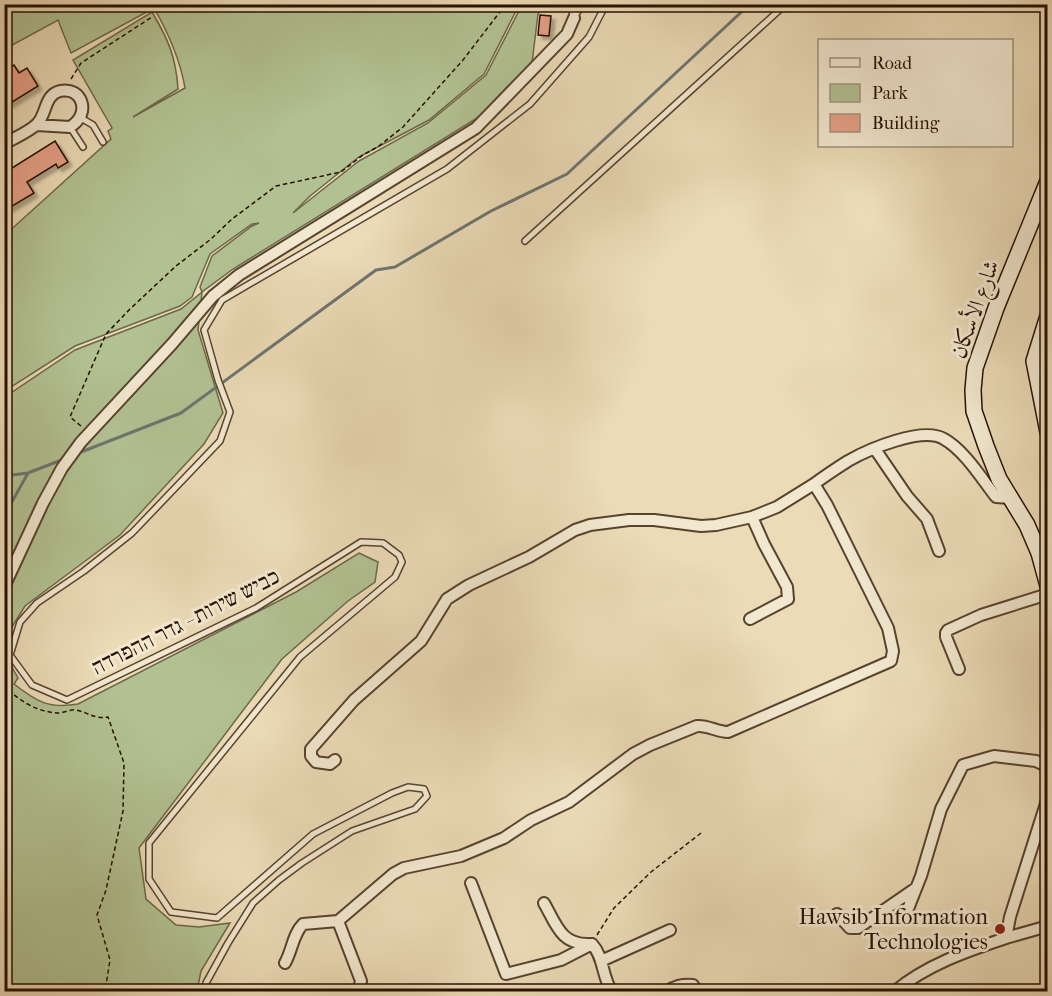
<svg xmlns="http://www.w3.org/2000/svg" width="1052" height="996" font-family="'IM FELL French Canon',Amiri,'Frank Ruhl Libre',serif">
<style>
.green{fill:#b2c192;stroke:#6c6849;stroke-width:1.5}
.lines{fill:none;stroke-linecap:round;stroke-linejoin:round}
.stream{stroke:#6d756f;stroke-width:3}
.building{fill:#e6a087;stroke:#261000;stroke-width:1.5;filter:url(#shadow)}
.lane-casing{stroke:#57432e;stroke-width:8}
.street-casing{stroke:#57432e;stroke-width:14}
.secondary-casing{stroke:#261000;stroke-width:18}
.path{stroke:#261000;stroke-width:1.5;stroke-dasharray:4.5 3;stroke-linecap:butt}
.lane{stroke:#f2e8d0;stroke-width:5}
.street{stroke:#f2e8d0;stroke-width:10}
.secondary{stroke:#f2e8d0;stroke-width:15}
.poi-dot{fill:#8f2418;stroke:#f2e8d0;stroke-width:2}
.labels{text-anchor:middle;stroke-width:6;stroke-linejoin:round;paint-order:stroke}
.street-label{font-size:22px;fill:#261000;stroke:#f2e8d0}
.poi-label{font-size:22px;fill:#261000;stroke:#f2e8d0;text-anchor:end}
</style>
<defs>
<filter id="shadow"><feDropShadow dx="4" dy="4" stdDeviation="1.5" flood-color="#0004"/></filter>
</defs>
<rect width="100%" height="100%" fill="#ebdbb7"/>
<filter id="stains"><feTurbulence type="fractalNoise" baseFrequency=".00333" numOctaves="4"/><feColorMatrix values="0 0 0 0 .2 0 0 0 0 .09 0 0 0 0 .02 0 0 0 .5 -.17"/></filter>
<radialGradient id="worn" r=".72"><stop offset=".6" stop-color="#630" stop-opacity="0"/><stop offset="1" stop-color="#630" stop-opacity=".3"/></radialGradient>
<!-- green -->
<path class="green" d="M 5,5 L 519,5 L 484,74 L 429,120 L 359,157 L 310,196 L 293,213 L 359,161 L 428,123 L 486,75 L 522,5 L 544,5 L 538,14 L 532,63 L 482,115 L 233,269 L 202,292 L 198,330 L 223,413 L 204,444 L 120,535 L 25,606 L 10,630 L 5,652 L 5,397 L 75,350 L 181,309 L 202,292 L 200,287 L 212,256 L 252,226 L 259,223 L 252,224 L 210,254 L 192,297 L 180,306 L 75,346 L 5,391 L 5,235 L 111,139 L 108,131 L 112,128 L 73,60 L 152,12 C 168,39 176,57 178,89 L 133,117 L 185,88 C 180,59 169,34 154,8 L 71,53 L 58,20 L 5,49 Z
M 359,553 L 378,562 L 375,582 L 348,601 L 282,659 L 139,848 L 146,899 L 176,925 L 199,927 L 230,923 L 201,971 L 197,991 L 5,991 L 5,655 L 18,678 L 14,684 C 37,702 49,709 78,704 L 296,592 Z"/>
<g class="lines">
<!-- stream -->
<path class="stream" d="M 76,454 L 181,413 L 376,270 L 395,267 L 491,211 L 567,174 L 750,4
M 4,476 L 28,473
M 4,516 L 28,473 L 64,459"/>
</g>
<!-- building -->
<path class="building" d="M 540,15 L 551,16 L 549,36 L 538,35 Z
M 14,65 L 19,73 L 27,68 L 38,86 L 9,104 L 4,96 L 4,71 Z
M 55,141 L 68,162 L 58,168 L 56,164 L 27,182 L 34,193 L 4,211 L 4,173 Z"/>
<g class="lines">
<!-- lane casing -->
<g class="lane-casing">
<path id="lane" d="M 570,4 L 574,18
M 574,18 L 582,4
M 81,118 L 93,125 L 103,142
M 70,127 L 83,147
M 525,241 L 786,4
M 204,992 L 206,983 L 228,943 L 253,903 L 279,880 L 302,863 L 352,831 L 415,809 L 427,796 L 424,789 L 408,787 L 392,793 L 313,834 L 217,918 L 171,912 L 149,879 L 149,843 L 300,657 L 395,577 L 402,562 L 399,555 L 383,543 L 361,542 L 256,608 L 67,700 L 32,685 L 10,655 L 20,622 L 37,603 L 84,571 L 132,533 L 220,441 L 230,412 L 218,380 L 204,330 L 222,300 L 447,169 L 530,104 L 589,37 L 606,4"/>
</g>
<!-- street casing -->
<g class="street-casing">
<path id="street" d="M 4,144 C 14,138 29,132 37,124 C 47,114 44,95 60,91 C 82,86 92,114 70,127 L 36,125
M 875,449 L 907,496 L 927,519 L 939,551
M 4,587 L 43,503 L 62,468 L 81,442 L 172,344 L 213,296 L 239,275 L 476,128 L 567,34 L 574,18
M 750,619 L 788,599 L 787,587 L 764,544 L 752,517
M 959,669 L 946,637 L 946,633 L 948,630 L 981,615 L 1048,594
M 335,760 L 330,764 L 316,762 L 311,756 L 311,749 L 354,700 L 421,641 L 447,599 L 469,585 L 529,557 L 575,530 L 590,525 L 629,520 L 654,520 L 701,526 L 716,525 L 752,517 L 777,507 L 814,484
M 1048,797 L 1010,917 L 1006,938 L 1048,926
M 471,883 L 506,974 L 561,960 L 592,944
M 544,903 C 556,924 561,945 589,944
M 837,914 L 850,928 L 858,928 L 916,888
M 904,919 L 921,876 L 941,809 L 963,765 L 994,756 L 1036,761 L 1048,767
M 338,921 L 361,981 L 358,992
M 592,944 C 604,957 602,977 612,992
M 601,961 L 670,930
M 285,963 C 292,951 293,934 303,924 L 338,921 L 393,874 L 404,868 L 461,856 L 504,838 L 531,820 L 569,802 L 633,754 L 650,745 L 697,726 C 708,725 717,732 728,732 L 891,661 L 893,651 L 888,628 L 827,505 L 814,484 C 825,476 837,468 848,461 C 869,449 923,426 944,439 C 964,450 982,479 996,497 L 1011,498
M 666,992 C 675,986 682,984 693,985 L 691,992
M 894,992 C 926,965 967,951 1006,938"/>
</g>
<!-- secondary casing -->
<g class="secondary-casing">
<path id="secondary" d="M 1048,181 L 996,308 L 975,368 L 973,390 L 974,411 L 986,446 L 999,479 L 1027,525 L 1039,553 L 1048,586
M 1048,316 L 1034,361 L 1048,432"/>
</g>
<!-- path -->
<path class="path" d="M 71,79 L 81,63 L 152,17
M 81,426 L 70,417 L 106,334 L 130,309 L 176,266 L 211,239 L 232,219 L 276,186 L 341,172 L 363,155 L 379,146 L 403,127 L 463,60 L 506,4
M 4,684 C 16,700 37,712 58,713 C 64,713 70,709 76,710 C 90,713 93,719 108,717 L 124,763 L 123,811 L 106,890 L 97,915 L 110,960 L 105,992
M 597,935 L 614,908 L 651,872 L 701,833"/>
<!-- lane -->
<use href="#lane" class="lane"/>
<!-- street -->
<use href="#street" class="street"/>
<!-- secondary -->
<use href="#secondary" class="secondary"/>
</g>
<!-- markers -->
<circle class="poi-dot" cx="1000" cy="929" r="6"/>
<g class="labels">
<!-- street labels -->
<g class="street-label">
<text transform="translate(974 309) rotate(-70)" y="8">شارع الأسكان</text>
<text transform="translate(185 621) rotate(-27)" y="8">כביש שירות - גדר ההפרדה</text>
</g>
<!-- poi labels -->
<g class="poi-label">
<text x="988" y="924">Hawsib Information<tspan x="988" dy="25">Technologies</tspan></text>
</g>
</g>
<!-- margin -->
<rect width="1052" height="996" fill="none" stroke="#ebdbb7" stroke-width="24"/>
<rect x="6" y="6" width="1040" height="984" fill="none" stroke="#261000" stroke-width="3"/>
<rect x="12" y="12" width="1028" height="972" fill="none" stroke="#261000" stroke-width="1.5"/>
<!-- legend -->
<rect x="818" y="39" width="195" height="108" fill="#f2e8d0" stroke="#a0927d" stroke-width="1.5"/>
<rect x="830" y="58" width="30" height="9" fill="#f2e8d0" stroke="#a0927d" stroke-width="1.5"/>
<text x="872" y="69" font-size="18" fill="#261000">Road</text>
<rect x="830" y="84" width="30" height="18" fill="#b2c192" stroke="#a0927d" stroke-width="1.5"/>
<text x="872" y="99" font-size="18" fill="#261000">Park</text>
<rect x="830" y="114" width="30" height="18" fill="#e6a087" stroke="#a0927d" stroke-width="1.5"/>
<text x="872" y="129" font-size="18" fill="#261000">Building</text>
<rect width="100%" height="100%" filter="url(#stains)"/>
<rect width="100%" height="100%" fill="url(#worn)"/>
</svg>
